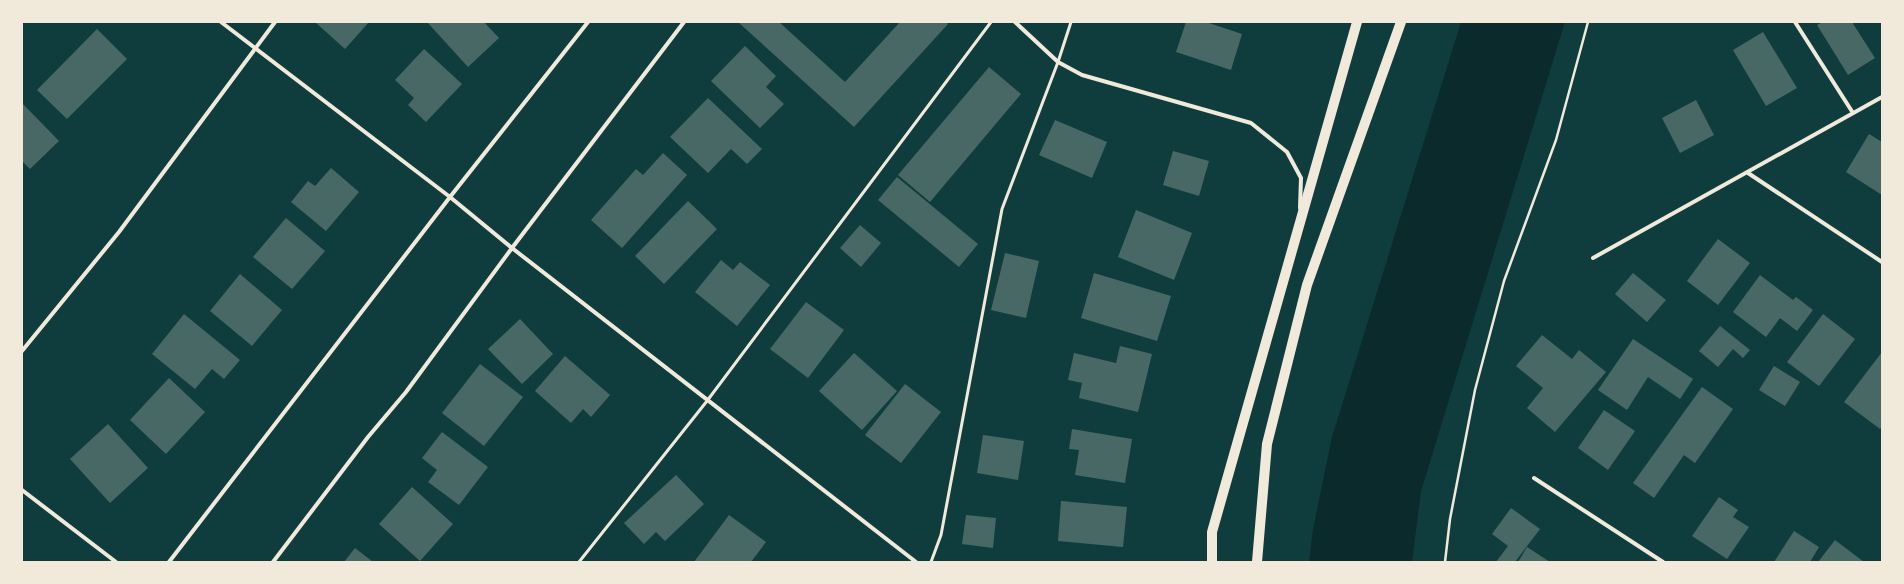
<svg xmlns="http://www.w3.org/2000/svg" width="1904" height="584" font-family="'DejaVu Sans',sans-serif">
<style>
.water{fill:#0a2a2b}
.building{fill:#486865}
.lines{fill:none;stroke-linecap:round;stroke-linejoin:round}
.path{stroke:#f1e9da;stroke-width:2.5}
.service{stroke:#f1e9da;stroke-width:3}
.minor{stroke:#f1e9da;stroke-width:4}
.primary{stroke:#f1e9da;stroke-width:10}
</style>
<rect width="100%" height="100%" fill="#0f3d3e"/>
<!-- water -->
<path class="water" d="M 1461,22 L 1565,22 L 1421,491 L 1412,562 L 1309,562 L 1313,529 L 1332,437 Z"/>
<!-- building -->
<path class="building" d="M 315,22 L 369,22 L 345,49 Z
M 427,22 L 484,22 L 499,38 L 468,67 Z
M 738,22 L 779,22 L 845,82 L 900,22 L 946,22 L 948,24 L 854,127 Z
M 1186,22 L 1206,22 L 1242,34 L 1231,70 L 1176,52 Z
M 1823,22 L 1852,22 L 1875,58 L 1848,75 L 1817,25 Z
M 97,29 L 127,59 L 67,119 L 37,90 Z
M 1763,32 L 1797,88 L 1766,106 L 1733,50 Z
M 745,46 L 776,76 L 766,87 L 784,104 L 760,128 L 711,81 Z
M 424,49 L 462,84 L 426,122 L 408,105 L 414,98 L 395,80 Z
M 989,67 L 1021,94 L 930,202 L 898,175 Z
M 708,98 L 762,149 L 747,164 L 731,149 L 708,173 L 670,137 Z
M 1696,100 L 1714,135 L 1680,153 L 1662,118 Z
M 22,103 L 59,141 L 30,169 L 22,161 Z
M 1055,120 L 1107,142 L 1092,178 L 1039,155 Z
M 1869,134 L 1882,142 L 1882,195 L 1846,172 Z
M 1173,151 L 1209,161 L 1199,196 L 1163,185 Z
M 663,153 L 687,175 L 622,248 L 591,220 L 636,169 L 643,175 Z
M 331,168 L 359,192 L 326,231 L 291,202 L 308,181 L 315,186 Z
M 897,177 L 978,244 L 959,267 L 878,200 Z
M 688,201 L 717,229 L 664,284 L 635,256 Z
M 1136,210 L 1192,233 L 1174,280 L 1118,257 Z
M 286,218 L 325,251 L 292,289 L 253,257 Z
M 860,225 L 881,243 L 861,267 L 840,248 Z
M 1718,239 L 1750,263 L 1718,305 L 1687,281 Z
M 1005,253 L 1039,261 L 1026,318 L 991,310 Z
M 721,260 L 733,270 L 740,262 L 770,285 L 737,326 L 695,292 Z
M 1094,273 L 1171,296 L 1157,341 L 1081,318 Z
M 1633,273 L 1666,300 L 1647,322 L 1615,294 Z
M 240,274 L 282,310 L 252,346 L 210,311 Z
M 1760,275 L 1793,300 L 1796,297 L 1813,310 L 1797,331 L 1780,318 L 1766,337 L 1733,312 Z
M 806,302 L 844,330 L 808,378 L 770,349 Z
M 184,314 L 240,360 L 224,379 L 212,369 L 195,389 L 152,354 Z
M 1823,314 L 1855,339 L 1819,386 L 1787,362 Z
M 520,319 L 553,354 L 522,384 L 488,349 Z
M 1720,326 L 1750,350 L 1743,358 L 1733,349 L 1718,367 L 1699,351 Z
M 1542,335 L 1572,359 L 1579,350 L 1606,372 L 1555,432 L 1527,408 L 1543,388 L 1516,366 Z
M 1633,339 L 1693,379 L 1680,399 L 1648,377 L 1627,410 L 1598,390 Z
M 1120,346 L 1152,354 L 1138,412 L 1079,398 L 1082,383 L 1068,380 L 1074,353 L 1116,363 Z
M 1882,352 L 1882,427 L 1880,429 L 1844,402 Z
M 854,353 L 897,391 L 862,430 L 819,391 Z
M 565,356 L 610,395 L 591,417 L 583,409 L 571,423 L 535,391 Z
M 480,364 L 523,397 L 484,446 L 442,413 Z
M 1774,366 L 1800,382 L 1785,406 L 1759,390 Z
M 169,378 L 205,412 L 166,454 L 130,420 Z
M 905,384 L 941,412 L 901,463 L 865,435 Z
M 1702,387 L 1733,409 L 1695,463 L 1684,455 L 1654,498 L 1633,483 Z
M 1604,410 L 1635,431 L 1608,470 L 1578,448 Z
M 108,424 L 148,468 L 110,503 L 70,459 Z
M 1072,429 L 1132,439 L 1125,483 L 1075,475 L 1079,450 L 1069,449 Z
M 442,432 L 488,467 L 459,505 L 428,482 L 437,470 L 422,458 Z
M 983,435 L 1024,441 L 1018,480 L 977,473 Z
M 676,475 L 704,504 L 665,541 L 656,532 L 644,544 L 624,523 Z
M 412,487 L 453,524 L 420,561 L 379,524 Z
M 1719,497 L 1738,510 L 1733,517 L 1749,527 L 1727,559 L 1692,536 Z
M 1061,501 L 1127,507 L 1123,547 L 1058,541 Z
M 1511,508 L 1540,529 L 1515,562 L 1496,562 L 1508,546 L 1492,534 Z
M 729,515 L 766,542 L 751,562 L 694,562 Z
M 966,515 L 996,518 L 993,548 L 962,544 Z
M 1794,531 L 1819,547 L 1810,562 L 1774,562 Z
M 1835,540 L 1864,562 L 1818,562 Z
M 1527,547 L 1550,562 L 1518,562 Z
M 355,548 L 373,562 L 344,562 Z"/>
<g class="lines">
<!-- path -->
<path class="path" d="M 1445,562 L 1450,519 L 1475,390 L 1504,281 L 1556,140 L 1588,22"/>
<!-- service -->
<path class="service" d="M 579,562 L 707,401 L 991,22
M 931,562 L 941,535 L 1002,209 L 1058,62 L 1071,22"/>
<!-- minor -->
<path class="minor" d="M 221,22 L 450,197 L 512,248 L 916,562
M 1015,22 L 1058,62 L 1082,75 L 1251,123 L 1287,152 L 1301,178 L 1300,208
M 1795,22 L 1853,113
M 1748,173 L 1882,262
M 1593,258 L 1882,97
M 22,351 L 119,232 L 275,22
M 1534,478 L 1663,562
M 22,490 L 116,562
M 169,562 L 450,197 L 588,22
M 273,562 L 368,437 L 406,392 L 512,248 L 684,22"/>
<!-- primary -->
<path class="primary" d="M 1212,562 L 1212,532 L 1357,22
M 1257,562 L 1267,444 L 1307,285 L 1401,22"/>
</g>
<!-- border -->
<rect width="1904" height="584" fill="none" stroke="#f1e9da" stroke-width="46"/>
</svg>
